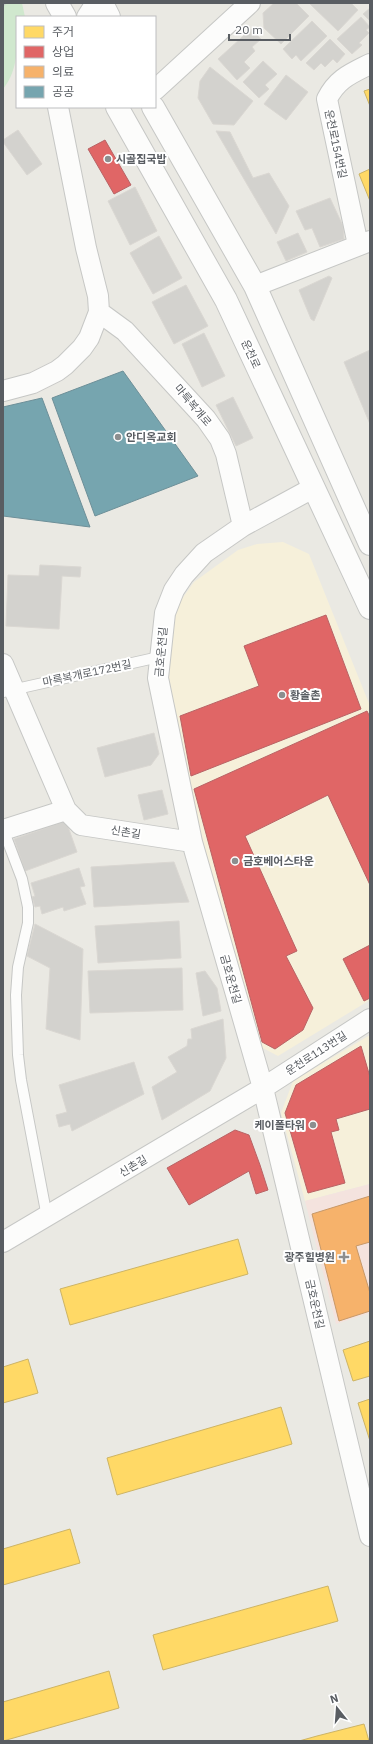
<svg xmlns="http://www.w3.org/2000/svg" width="373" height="1744" font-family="'IBM Plex Sans','Noto Sans KR',sans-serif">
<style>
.commercial{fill:#f6f0da}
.medical{fill:#f4e3de}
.green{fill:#d0e8ce}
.homes{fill:#ffd966;stroke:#cdb465}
.shops{fill:#e06666;stroke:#b86365}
.health{fill:#f6b26b;stroke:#c79868}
.public{fill:#76a5af;stroke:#6d8f98}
.building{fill:#d3d2ce;stroke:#dad7d2}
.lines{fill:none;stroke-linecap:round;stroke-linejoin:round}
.service-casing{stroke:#c6c7c5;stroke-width:12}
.minor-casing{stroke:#c6c7c5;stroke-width:22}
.tertiary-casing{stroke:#c6c7c5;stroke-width:24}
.path{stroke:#c6ccc9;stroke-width:2.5;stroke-dasharray:4 2;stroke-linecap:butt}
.service{stroke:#fcfcfb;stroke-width:10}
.minor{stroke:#fcfcfb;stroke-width:20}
.tertiary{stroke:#fcfcfb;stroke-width:22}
.poi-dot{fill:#8c8e8f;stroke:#fff;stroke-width:1.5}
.labels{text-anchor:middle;stroke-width:4;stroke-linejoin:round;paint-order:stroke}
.street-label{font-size:11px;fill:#595d62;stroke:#fff}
.poi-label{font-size:11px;font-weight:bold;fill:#595d62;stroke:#fff;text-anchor:start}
</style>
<rect width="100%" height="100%" fill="#eae9e3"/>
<!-- commercial -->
<path class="commercial" d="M 283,542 L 309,554 L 370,706 L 370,1000 L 278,1056 L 259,1046 L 187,783 L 169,678 L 174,610 L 194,582 L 238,550 L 257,544 Z
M 370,1035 L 370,1184 L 305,1201 L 281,1113 L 293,1081 Z"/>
<!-- medical -->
<path class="medical" d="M 370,1184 L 370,1313 L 336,1324 L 305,1201 Z"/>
<!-- green -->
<path class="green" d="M 3,3 L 22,3 L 25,17 L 17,17 C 17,42 20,68 3,89 Z"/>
<!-- homes -->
<path class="homes" d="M 370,89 L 370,106 L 364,91 Z
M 370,169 L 370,201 L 359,174 Z
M 238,1239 L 248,1274 L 70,1325 L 60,1289 Z
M 370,1341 L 370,1376 L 353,1381 L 343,1350 Z
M 28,1359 L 38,1393 L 3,1403 L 3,1367 Z
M 370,1399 L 370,1441 L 358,1403 Z
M 281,1407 L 292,1444 L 117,1495 L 107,1458 Z
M 70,1529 L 80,1563 L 3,1585 L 3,1549 Z
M 328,1586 L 338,1621 L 163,1670 L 153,1635 Z
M 109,1671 L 119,1708 L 3,1741 L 3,1702 Z
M 364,1724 L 369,1741 L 299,1741 L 317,1736 Z"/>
<!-- shops -->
<path class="shops" d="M 105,140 L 131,185 L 114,194 L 88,149 Z
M 326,615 L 361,709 L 191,776 L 180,716 L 259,686 L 244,646 Z
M 367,711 L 370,717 L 370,885 L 328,795 L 245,836 L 297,951 L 286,956 L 313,1008 L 303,1030 L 275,1049 L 262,1042 L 194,789 Z
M 370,945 L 370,998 L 364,1001 L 343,959 Z
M 361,1046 L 370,1077 L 370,1109 L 336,1119 L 339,1130 L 331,1132 L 345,1183 L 308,1193 L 285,1113 L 296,1085 Z
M 235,1130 L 249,1135 L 260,1165 L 268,1190 L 256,1194 L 249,1171 L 189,1205 L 167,1168 Z"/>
<!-- health -->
<path class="health" d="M 370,1196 L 370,1242 L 356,1246 L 370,1293 L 370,1311 L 339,1321 L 312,1214 Z"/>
<!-- public -->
<path class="public" d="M 123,371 L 198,476 L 95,516 L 52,398 Z
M 42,398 L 90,527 L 3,516 L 3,407 Z"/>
<!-- building -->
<path class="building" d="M 274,3 L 296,3 L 309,16 L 281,44 L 264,28 L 263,13 Z
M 309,3 L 351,3 L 358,10 L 338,31 Z
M 370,8 L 370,21 L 363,14 Z
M 361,17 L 370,27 L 366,30 L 369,33 L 359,43 L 362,45 L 352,54 L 337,39 Z
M 312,21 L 327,36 L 301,61 L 296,55 L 292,59 L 283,49 Z
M 251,29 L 261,39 L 252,47 L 255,51 L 244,62 L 250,68 L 237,80 L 218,59 Z
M 330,39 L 345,54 L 337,63 L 333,59 L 325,67 L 321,63 L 314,70 L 306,63 Z
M 263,61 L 277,74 L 265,85 L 269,89 L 259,98 L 243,82 Z
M 210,67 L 253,101 L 234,125 L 213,124 L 198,98 L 200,81 Z
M 286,75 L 308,92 L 286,120 L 264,104 Z
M 18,130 L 42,164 L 27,175 L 3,142 L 3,140 Z
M 216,131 L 230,132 L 253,178 L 269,173 L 289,206 L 276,234 Z
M 135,187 L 157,231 L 130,245 L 108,201 Z
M 330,198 L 343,226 L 344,239 L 320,247 L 312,228 L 305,230 L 296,211 Z
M 298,233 L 307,252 L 286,261 L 277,242 Z
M 159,236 L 182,278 L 153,294 L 130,253 Z
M 329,276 L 332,278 L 314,321 L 311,319 L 299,290 Z
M 186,285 L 208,326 L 174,344 L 152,302 Z
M 204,333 L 225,376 L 202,387 L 182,344 Z
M 370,350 L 370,424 L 344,362 Z
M 233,397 L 253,438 L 236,446 L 216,405 Z
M 40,565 L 81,567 L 80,577 L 62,576 L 59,629 L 6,626 L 8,575 L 39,576 Z
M 154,733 L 159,754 L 151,765 L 105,777 L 97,748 Z
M 162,790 L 168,814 L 144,820 L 138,795 Z
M 66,821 L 77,852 L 25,871 L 14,839 Z
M 174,862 L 189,902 L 94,907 L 91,867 Z
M 79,868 L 85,886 L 80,887 L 86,904 L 64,911 L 63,907 L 42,914 L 40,906 L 35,907 L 32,897 L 35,896 L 31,883 Z
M 179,921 L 181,958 L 98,963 L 95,926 Z
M 35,924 L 83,949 L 80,1040 L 46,1029 L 50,968 L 27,956 Z
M 182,968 L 183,1010 L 90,1013 L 88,971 Z
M 205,971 L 217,988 L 221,1011 L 203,1016 L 196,973 Z
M 223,1019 L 226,1058 L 210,1091 L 162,1120 L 152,1087 L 177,1072 L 168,1057 L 187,1046 L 188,1039 L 192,1039 L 191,1029 Z
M 134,1062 L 144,1094 L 72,1131 L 70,1124 L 59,1127 L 56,1115 L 67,1112 L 59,1085 Z"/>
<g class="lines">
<!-- service casing -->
<g class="service-casing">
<path id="service" d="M 3,692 L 159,657
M 3,829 L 22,879 L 28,907 L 28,923 L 18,967 L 16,995 L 18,1055 L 21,1080 L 47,1217"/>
</g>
<!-- minor casing -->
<g class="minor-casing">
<path id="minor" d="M 87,17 L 96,3
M 155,90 L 250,3
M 358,245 L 327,99 C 337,79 350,74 370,64
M 255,286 L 370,241
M 99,312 L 125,331 L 206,419 L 220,439 L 226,454 L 243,526
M 3,391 L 33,383 L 57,371 L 65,365 L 82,348 L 89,338 L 99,312 L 98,296 L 86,248 L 58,107
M 313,488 L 243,526 L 204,553 L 184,575 L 174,590 L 165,613 L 158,678 L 192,842 L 263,1088 L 370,1536
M 3,664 L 66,810 L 81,825 L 192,842
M 3,830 L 66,810
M 3,1242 L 263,1088 L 370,1019"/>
</g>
<!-- tertiary casing -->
<g class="tertiary-casing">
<path id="tertiary" d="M 57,3 L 65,17
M 102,3 L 109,17
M 117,107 L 226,300 L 370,608
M 153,107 L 255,286 L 370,544"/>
</g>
<!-- path -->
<path class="path" d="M 3,5 L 5,3"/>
<!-- service -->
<use href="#service" class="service"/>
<!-- minor -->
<use href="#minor" class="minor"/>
<!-- tertiary -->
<use href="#tertiary" class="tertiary"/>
</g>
<!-- markers -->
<g class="poi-dot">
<circle cx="108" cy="159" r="4"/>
<circle cx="118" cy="437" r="4"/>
<circle cx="282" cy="695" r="4"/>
<circle cx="235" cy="861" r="4"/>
<circle cx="313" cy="1125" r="4"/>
<path d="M342 1251h4v4h4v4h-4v4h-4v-4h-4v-4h4z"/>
</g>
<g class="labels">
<!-- street labels -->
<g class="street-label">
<text transform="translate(336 144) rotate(78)" y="4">운천로154번길</text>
<text transform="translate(251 354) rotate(65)" y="4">운천로</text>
<text transform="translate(193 405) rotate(50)" y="4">마륵복개로</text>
<text transform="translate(161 652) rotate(-85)" y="4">금호운천길</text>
<text transform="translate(87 673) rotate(-12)" y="4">마륵복개로172번길</text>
<text transform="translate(126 832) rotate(9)" y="4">신촌길</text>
<text transform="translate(231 979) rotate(74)" y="4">금호운천길</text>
<text transform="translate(316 1053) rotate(-33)" y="4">운천로113번길</text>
<text transform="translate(133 1166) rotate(-31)" y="4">신촌길</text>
<text transform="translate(315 1304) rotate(77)" y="4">금호운천길</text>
</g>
<!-- poi labels -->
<g class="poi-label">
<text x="116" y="163">시골집국밥</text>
<text x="126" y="441">안디옥교회</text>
<text x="290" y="699">황솔촌</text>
<text x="243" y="865">금호베어스타운</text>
<text x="305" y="1129" text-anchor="end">케이폴타워</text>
<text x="335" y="1261" text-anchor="end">광주힐병원</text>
</g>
</g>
<!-- border -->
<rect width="373" height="1744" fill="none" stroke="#595d62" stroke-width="8"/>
<!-- legend -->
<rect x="16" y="16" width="140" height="92" fill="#ffffff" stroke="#bdbec0"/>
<rect x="24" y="26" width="20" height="12" fill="#ffd966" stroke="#bdbec0"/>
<text x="52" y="36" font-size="12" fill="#595d62">주거</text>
<rect x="24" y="46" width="20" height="12" fill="#e06666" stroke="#bdbec0"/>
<text x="52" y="56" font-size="12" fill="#595d62">상업</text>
<rect x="24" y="66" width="20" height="12" fill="#f6b26b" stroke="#bdbec0"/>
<text x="52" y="76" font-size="12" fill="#595d62">의료</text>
<rect x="24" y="86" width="20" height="12" fill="#76a5af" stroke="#bdbec0"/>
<text x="52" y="96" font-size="12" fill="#595d62">공공</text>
<!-- north arrow -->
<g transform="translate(337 1708) rotate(343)" stroke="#ffffff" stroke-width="3" paint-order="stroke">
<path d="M0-3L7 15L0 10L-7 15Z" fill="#595d62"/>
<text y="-6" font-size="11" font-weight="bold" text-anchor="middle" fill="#595d62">N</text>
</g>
<!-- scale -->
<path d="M229 34v6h61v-6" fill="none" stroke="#595d62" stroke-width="2"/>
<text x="235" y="34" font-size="12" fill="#595d62" stroke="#ffffff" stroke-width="3" paint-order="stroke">20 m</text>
</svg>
